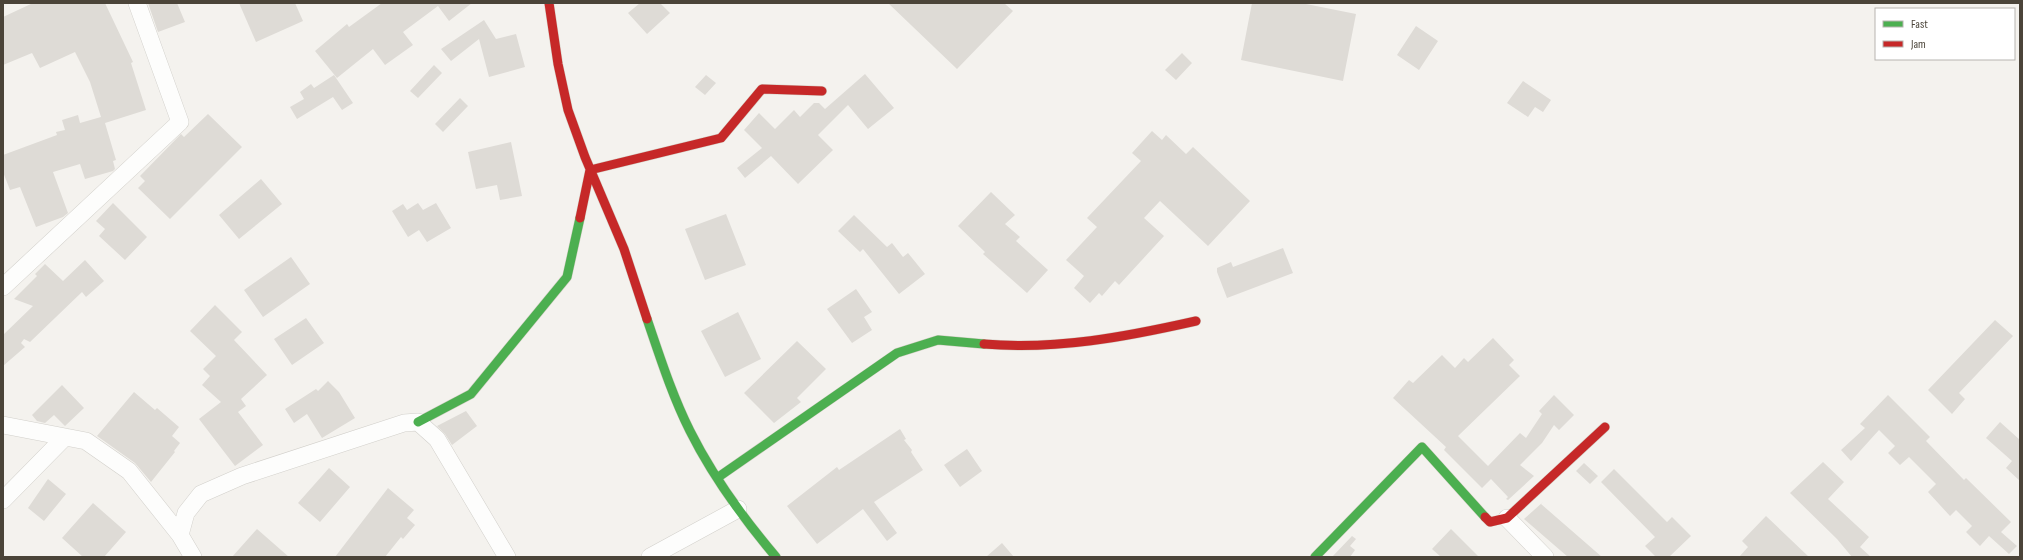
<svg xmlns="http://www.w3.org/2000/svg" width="2023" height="560" font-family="'Sofia Sans Condensed',sans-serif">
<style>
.building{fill:#dedbd6}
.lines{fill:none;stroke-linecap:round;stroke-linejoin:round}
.street-casing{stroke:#d2d0cb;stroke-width:18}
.fast-casing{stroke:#d3cfc5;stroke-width:10}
.jam-casing{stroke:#d3cfc5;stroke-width:10}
.street{stroke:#fdfdfc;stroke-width:17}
.fast{stroke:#4caf50;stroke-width:9}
.jam{stroke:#c62828;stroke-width:9}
</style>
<rect width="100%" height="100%" fill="#f4f2ee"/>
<!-- building -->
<path class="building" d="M 33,3 L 105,3 L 133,62 L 131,63 L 146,110 L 105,123 L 116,160 L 113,161 L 115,169 L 113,171 L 85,179 L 80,164 L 53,172 L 68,213 L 63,217 L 36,227 L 20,187 L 10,190 L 3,172 L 3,155 L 57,135 L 56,132 L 65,130 L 62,120 L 78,115 L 80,123 L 101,117 L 90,82 L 75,52 L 40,68 L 32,53 L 3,65 L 3,17 Z
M 148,3 L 177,3 L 185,22 L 158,32 Z
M 239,3 L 295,3 L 303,21 L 256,42 Z
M 382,3 L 472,3 L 449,21 L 438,6 L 403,32 L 413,45 L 385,65 L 373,49 L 337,78 L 315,51 L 347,24 L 349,27 Z
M 640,3 L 660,3 L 670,13 L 647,34 L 628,13 Z
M 888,3 L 1004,3 L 1013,11 L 957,69 Z
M 1252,3 L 1301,3 L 1356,14 L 1343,81 L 1241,60 Z
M 484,20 L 496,39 L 516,34 L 525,67 L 489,77 L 479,39 L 451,61 L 441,49 Z
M 1416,26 L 1438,41 L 1419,70 L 1397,55 Z
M 1182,53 L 1192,63 L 1176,80 L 1165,70 Z
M 434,65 L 442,73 L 418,98 L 410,91 Z
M 865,74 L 894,108 L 868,129 L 848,105 L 818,135 L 833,150 L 798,184 L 771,156 L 745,178 L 737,168 L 762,148 L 744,130 L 759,113 L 775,129 L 794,110 L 800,117 L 814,103 L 819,103 L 825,109 Z
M 334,75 L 353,103 L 342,110 L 333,97 L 297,119 L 290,107 L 304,99 L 300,92 L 311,84 L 314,88 Z
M 706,75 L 716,83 L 705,95 L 695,87 Z
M 1523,81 L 1551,100 L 1543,112 L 1535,107 L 1528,117 L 1507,103 Z
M 460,98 L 468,106 L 443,132 L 435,124 Z
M 208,114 L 242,147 L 170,219 L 138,188 L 145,181 L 140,176 L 181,134 L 184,137 Z
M 1152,131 L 1162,140 L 1166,135 L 1186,154 L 1193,147 L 1250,201 L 1208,246 L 1160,201 L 1144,218 L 1164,236 L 1119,285 L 1115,281 L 1102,296 L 1099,293 L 1090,303 L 1074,288 L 1084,276 L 1066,260 L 1097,227 L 1087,218 L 1141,161 L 1132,153 Z
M 511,142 L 522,196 L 500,200 L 497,185 L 476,189 L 468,152 Z
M 261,179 L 282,204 L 239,239 L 219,215 Z
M 991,192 L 1015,215 L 1005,224 L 1020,237 L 1016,241 L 1048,270 L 1027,293 L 983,254 L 985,252 L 958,226 Z
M 113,203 L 147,237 L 125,260 L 99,236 L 105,229 L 96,221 Z
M 418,203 L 423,210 L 436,203 L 451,228 L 427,242 L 419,230 L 408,237 L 392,211 L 403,204 L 407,210 Z
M 726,214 L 746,265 L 705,280 L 685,229 Z
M 854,215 L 887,247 L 892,243 L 903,257 L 908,253 L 925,274 L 899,294 L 863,249 L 860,252 L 838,231 Z
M 1283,248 L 1293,273 L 1227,298 L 1217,272 L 1217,268 L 1231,262 L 1233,267 Z
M 291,257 L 310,284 L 263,317 L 244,290 Z
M 85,260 L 104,281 L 86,297 L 82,292 L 30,342 L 24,339 L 21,343 L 25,347 L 3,366 L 3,335 L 33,306 L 14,299 L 37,276 L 35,274 L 45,264 L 63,281 Z
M 856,289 L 872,312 L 864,317 L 872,330 L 852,343 L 827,309 Z
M 215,305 L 242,332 L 234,340 L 267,375 L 241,399 L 246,406 L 238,412 L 263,445 L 235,466 L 199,419 L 221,402 L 202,385 L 210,376 L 203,369 L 216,356 L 190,331 Z
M 738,312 L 761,359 L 725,377 L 701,331 Z
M 306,318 L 324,343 L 292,365 L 274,339 Z
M 1995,320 L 2013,336 L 1959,393 L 1965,399 L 1952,414 L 1928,390 Z
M 1493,338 L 1514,360 L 1509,365 L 1520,376 L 1458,436 L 1488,466 L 1520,433 L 1526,438 L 1542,414 L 1539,411 L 1554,395 L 1574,415 L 1559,430 L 1554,425 L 1542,443 L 1520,465 L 1534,476 L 1508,500 L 1506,499 L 1508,497 L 1491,479 L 1482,488 L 1444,450 L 1446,447 L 1393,398 L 1409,380 L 1413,383 L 1442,355 L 1455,368 L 1464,358 L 1468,362 Z
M 797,341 L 826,369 L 797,398 L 801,402 L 774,423 L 744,393 Z
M 328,381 L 339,392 L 355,418 L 322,438 L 307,414 L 294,423 L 285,409 L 316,389 L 318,391 Z
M 62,385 L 84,408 L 65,426 L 54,415 L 45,423 L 37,421 L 32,415 Z
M 134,392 L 155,410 L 157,408 L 179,427 L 172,436 L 180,443 L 174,451 L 175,452 L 151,482 L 135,463 L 97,436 Z
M 1888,395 L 1930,437 L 1926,441 L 1964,480 L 1966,478 L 2011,522 L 2001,532 L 2017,546 L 2009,554 L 1989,536 L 1980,546 L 1966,532 L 1972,526 L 1956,510 L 1950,516 L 1928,492 L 1936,484 L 1909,457 L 1900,465 L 1888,453 L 1895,446 L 1879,430 L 1851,461 L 1841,450 L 1865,428 L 1860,424 Z
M 466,411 L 477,426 L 452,445 L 445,434 L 437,426 Z
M 2000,422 L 2020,440 L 2020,481 L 2006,468 L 2012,461 L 1986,438 Z
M 900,429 L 906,439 L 904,440 L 912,450 L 911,452 L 923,470 L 874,502 L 897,533 L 887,541 L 863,509 L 817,544 L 787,506 L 837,467 L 839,470 Z
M 967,449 L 982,471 L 960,487 L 944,465 Z
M 1823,462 L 1844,482 L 1828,499 L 1869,537 L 1860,547 L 1871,557 L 1852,557 L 1837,539 L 1790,493 Z
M 1584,463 L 1598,476 L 1590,484 L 1576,471 Z
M 329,468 L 350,487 L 320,522 L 298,503 Z
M 1614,469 L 1667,522 L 1672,517 L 1691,536 L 1669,557 L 1656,557 L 1645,546 L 1655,537 L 1601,482 Z
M 48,479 L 66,494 L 44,521 L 28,508 Z
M 388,488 L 414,510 L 407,518 L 415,525 L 403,539 L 401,537 L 385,557 L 335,557 Z
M 1543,502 L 1541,504 L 1602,557 L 1568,557 L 1524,519 Z
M 93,503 L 126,532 L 104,557 L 83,557 L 62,538 Z
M 1766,516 L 1809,557 L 1739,557 L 1748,547 L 1742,541 Z
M 257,529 L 289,557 L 232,557 Z
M 1451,529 L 1479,557 L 1441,557 L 1432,549 Z
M 1352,536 L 1356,539 L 1350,546 L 1355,550 L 1350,557 L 1332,557 Z
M 1002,543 L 1014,557 L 986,557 Z"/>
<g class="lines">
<!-- street casing -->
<g class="street-casing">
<path id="street" d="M 3,287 L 180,122 L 137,3
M 3,425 L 86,441 L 129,471 L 180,535
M 3,500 L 65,437
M 1507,518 L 1545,557
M 193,557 L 180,535 L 186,513 L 201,494 L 242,476 L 404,423 L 418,422 L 437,439 L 507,557
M 650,557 L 738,509"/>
</g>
<!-- fast casing -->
<g class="fast-casing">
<path id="fast" d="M 647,319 C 660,357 672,395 690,431 C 713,477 743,518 776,557
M 418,422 L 471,394 L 567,277 L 580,218
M 717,478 L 897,353 L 938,340 L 984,344
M 1315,557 L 1422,447 L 1485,517"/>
</g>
<!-- jam casing -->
<g class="jam-casing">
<path id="jam" d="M 549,3 L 558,64 L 568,110 L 585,157 L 624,249 L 647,319
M 580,218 L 590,170 L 721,138 L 762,89 L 822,91
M 984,344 C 1057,350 1125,337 1196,321
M 1485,517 L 1490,522 L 1507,518 L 1605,427"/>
</g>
<!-- street -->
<use href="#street" class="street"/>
<!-- fast -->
<use href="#fast" class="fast"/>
<!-- jam -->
<use href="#jam" class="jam"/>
</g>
<!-- border -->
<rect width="2023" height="560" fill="none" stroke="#4b4439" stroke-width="8"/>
<!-- legend -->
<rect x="1875" y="8" width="140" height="52" fill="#ffffff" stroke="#b7b4b0"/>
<rect x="1883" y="21" width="20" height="6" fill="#4caf50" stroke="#b7b4b0"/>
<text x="1911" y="28" font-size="12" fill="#4b4439">Fast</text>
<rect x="1883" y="41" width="20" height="6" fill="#c62828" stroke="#b7b4b0"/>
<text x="1911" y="48" font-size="12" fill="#4b4439">Jam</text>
</svg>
